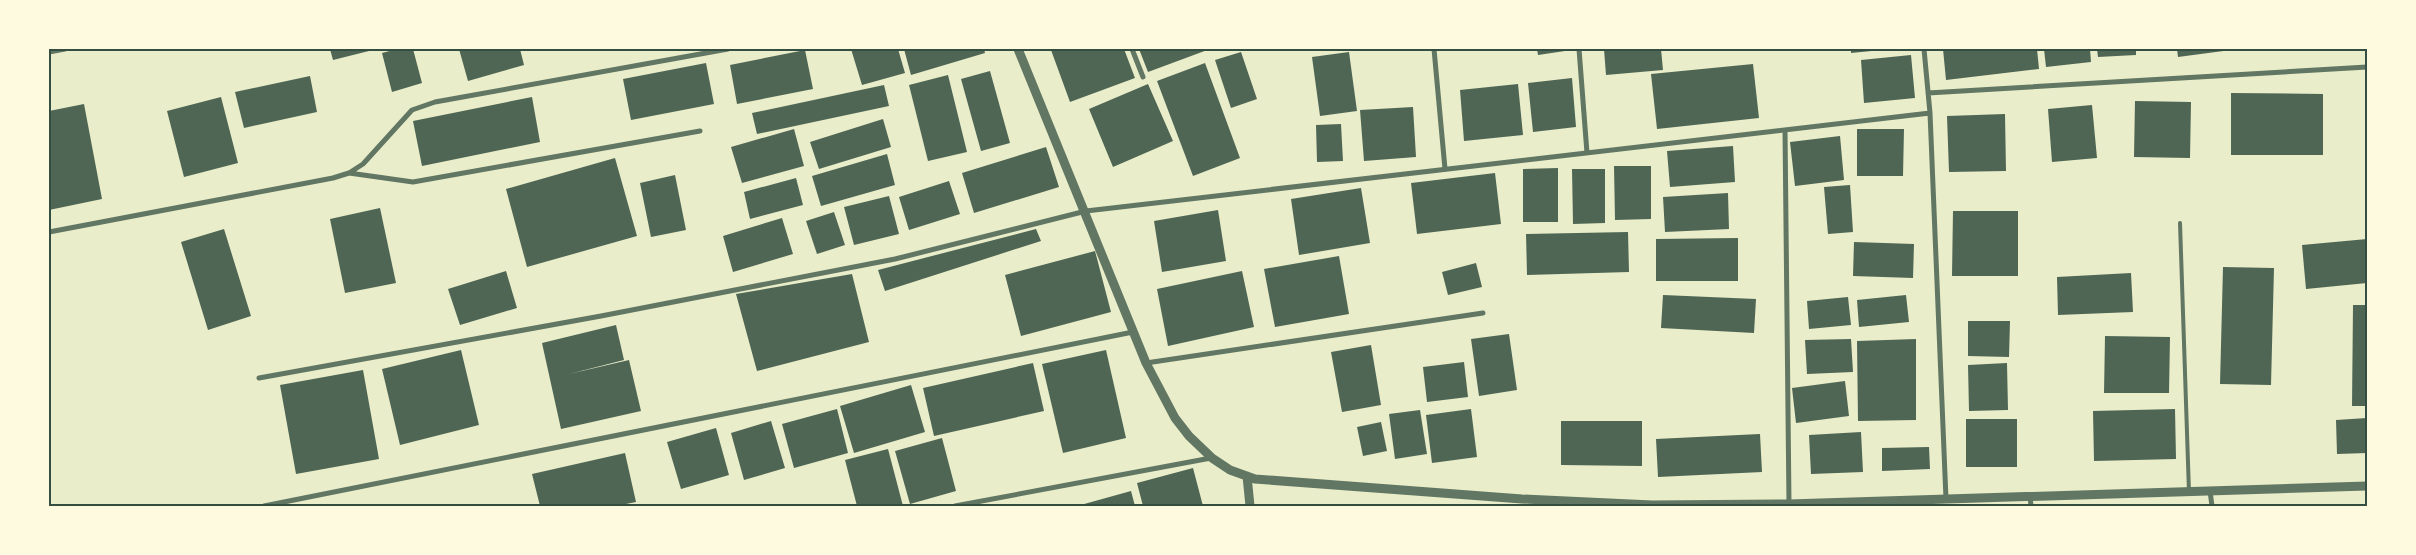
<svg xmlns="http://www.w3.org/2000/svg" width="2416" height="555" font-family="'DM Sans',sans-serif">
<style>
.building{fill:#4f6655}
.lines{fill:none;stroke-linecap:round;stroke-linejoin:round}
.service{stroke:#617663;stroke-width:4}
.minor{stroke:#617663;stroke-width:5}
.tertiary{stroke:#617663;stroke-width:9}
.neatline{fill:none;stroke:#344e41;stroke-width:2}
</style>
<rect width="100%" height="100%" fill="#e9edc9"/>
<!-- building -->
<path class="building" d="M 330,49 L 377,49 L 333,60 Z
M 397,49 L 413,49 L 422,83 L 392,92 L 382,53 Z
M 459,49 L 520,49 L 524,65 L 468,81 Z
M 851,49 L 898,49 L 905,73 L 862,85 Z
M 904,49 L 984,49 L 985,53 L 911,75 Z
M 1054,49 L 1124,49 L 1135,78 L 1070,102 L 1051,50 Z
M 1139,49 L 1210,49 L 1148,72 Z
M 1537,49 L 1565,49 L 1565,51 L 1538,55 Z
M 1604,49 L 1661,49 L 1663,70 L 1606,75 Z
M 1851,49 L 1882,49 L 1882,50 L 1851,53 Z
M 1943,49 L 2037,49 L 2039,69 L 1946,80 Z
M 2044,49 L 2090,49 L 2091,62 L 2046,67 Z
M 2097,49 L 2136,49 L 2136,55 L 2098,57 Z
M 2177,49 L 2231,49 L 2231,50 L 2178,57 Z
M 805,50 L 813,89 L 737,104 L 730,65 Z
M 1241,52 L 1257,99 L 1231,108 L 1215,60 Z
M 1349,52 L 1357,111 L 1320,116 L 1312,57 Z
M 1911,55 L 1915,98 L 1864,103 L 1861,60 Z
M 706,63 L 714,104 L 631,120 L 623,79 Z
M 1205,63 L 1240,158 L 1193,176 L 1157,81 Z
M 1753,64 L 1759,118 L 1657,129 L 1651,74 Z
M 990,71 L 1010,143 L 981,151 L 961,79 Z
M 948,75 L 967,152 L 928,161 L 909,85 Z
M 310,76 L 317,112 L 244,128 L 235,92 Z
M 1572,78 L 1576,127 L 1533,132 L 1528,83 Z
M 1148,84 L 1173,141 L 1113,167 L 1089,109 Z
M 1518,84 L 1523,135 L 1464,141 L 1460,90 Z
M 884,85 L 889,106 L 757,134 L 752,113 Z
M 2231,93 L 2323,94 L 2323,155 L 2231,155 Z
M 221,97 L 238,163 L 184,177 L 167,111 Z
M 532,97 L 540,142 L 422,166 L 413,121 Z
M 2135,101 L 2191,102 L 2190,158 L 2134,157 Z
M 84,104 L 102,199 L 49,210 L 49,111 Z
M 2092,105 L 2097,158 L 2052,162 L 2048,109 Z
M 1413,107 L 1416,157 L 1364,161 L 1360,110 Z
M 2005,114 L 2006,171 L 1949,172 L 1947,116 Z
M 883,119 L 891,147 L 819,169 L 810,142 Z
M 1341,124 L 1343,161 L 1317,162 L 1316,125 Z
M 794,129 L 804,166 L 742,183 L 731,147 Z
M 1857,129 L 1904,129 L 1903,176 L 1857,176 Z
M 1840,136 L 1844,180 L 1795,186 L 1790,142 Z
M 1733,146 L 1735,182 L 1670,187 L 1667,151 Z
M 1046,147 L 1059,187 L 974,213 L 962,173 Z
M 887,154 L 895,185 L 821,206 L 812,176 Z
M 615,158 L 637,236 L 527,267 L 506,189 Z
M 1614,166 L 1651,166 L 1651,219 L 1615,220 Z
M 1558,168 L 1558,222 L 1523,222 L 1523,169 Z
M 1572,169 L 1605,169 L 1605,223 L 1573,224 Z
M 1495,173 L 1501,224 L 1417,234 L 1411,183 Z
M 675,175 L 686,230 L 651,237 L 640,183 Z
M 796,178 L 803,205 L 750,219 L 744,192 Z
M 949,181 L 960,214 L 909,230 L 899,197 Z
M 1850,185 L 1853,232 L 1828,234 L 1824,187 Z
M 1361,188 L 1370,243 L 1299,255 L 1291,199 Z
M 1728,193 L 1729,229 L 1665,232 L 1663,197 Z
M 889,196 L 899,234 L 854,245 L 844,207 Z
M 380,208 L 396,283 L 345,293 L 330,219 Z
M 1218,210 L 1226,261 L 1162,272 L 1154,221 Z
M 1953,211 L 2018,211 L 2018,276 L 1952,276 Z
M 834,212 L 845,245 L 817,254 L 806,221 Z
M 782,218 L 793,254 L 733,272 L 723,236 Z
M 224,229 L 251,316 L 208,330 L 181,242 Z
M 1036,229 L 1041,241 L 885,291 L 878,270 Z
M 1628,232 L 1629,272 L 1527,275 L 1526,234 Z
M 1738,238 L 1738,281 L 1656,281 L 1656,239 Z
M 2367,239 L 2367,283 L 2306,289 L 2302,245 Z
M 1854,242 L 1914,244 L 1913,278 L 1853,276 Z
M 1095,251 L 1111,312 L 1021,336 L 1005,275 Z
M 1339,256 L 1349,314 L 1275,327 L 1264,269 Z
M 1476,263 L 1482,287 L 1448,295 L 1442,272 Z
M 2223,267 L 2274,268 L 2271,385 L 2220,384 Z
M 506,271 L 517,308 L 460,325 L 448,289 Z
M 1242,271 L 1254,327 L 1168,346 L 1157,289 Z
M 2131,273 L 2133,312 L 2058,315 L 2057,277 Z
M 852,274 L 869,342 L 757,371 L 736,294 Z
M 1663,295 L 1756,299 L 1754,333 L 1661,328 Z
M 1906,295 L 1909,322 L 1859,327 L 1857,300 Z
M 1848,297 L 1851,325 L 1809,329 L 1807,301 Z
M 2353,305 L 2367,305 L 2367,406 L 2352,406 Z
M 1968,321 L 2010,321 L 2009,357 L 1968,356 Z
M 616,325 L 624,360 L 569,374 L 629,360 L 641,411 L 561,429 L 542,343 Z
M 1509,334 L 1517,390 L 1479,396 L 1471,339 Z
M 2105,336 L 2170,337 L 2169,393 L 2104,393 Z
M 1851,339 L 1853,372 L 1807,374 L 1805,340 Z
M 1916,339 L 1916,420 L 1858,421 L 1857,341 Z
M 1371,345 L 1381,405 L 1342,412 L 1331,352 Z
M 461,350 L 479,425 L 400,445 L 382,369 Z
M 1106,350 L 1126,438 L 1063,453 L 1042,364 Z
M 1464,362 L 1468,397 L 1427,402 L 1423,367 Z
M 1033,363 L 1044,411 L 934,436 L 923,388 Z
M 2007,363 L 2008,410 L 1969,411 L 1968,365 Z
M 363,370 L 379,459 L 296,474 L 280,385 Z
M 1845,381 L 1849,416 L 1796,423 L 1792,388 Z
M 911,385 L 925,432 L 854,453 L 840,406 Z
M 837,409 L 848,453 L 794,468 L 782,424 Z
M 1471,409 L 1477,457 L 1432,463 L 1426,415 Z
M 2175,409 L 2176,459 L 2094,461 L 2093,411 Z
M 1420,410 L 1427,454 L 1395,459 L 1389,414 Z
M 2367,418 L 2367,453 L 2337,454 L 2336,420 Z
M 1966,419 L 2017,419 L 2017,467 L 1966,467 Z
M 771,421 L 785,468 L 744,480 L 731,433 Z
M 1561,421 L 1642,421 L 1642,466 L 1561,465 Z
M 1381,422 L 1387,451 L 1363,456 L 1357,427 Z
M 716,428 L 729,475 L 681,489 L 667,442 Z
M 1861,432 L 1863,472 L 1811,474 L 1809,435 Z
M 1760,434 L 1762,472 L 1658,477 L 1656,439 Z
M 942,438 L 956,491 L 910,504 L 895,451 Z
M 1929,447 L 1930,469 L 1882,471 L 1882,448 Z
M 888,449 L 903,506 L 857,506 L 845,460 Z
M 625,453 L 636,502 L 616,506 L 540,506 L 532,474 Z
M 1193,468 L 1203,506 L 1143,506 L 1137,483 Z
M 1131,491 L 1135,506 L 1077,506 Z"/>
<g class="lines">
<!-- service -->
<path class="service" d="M 2180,223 L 2189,492"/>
<!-- minor -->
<path class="minor" d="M 1132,49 L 1143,77
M 1434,49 L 1445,169
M 1579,49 L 1587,153
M 1924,49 L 1930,113 L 1946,499
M 49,52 L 65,49
M 1928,93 L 2367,67
M 1785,130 L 1789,504
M 349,173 L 413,182 L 700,131
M 49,232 L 333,178 L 349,173 L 363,164 L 412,110 L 435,102 L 728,49
M 1146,363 L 1483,313
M 259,378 L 601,316 L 895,259 L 1086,211 L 1930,113
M 2210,491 L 2212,506
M 2030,496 L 2031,506
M 264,506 L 1133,332
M 955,506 L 1211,458"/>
<!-- tertiary -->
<path class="tertiary" d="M 1018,49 L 1146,363 L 1175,418 L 1189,436 L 1212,458 L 1230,470 L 1255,479 L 1522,499 L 1652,505 L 1789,504 L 2367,486
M 1247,476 L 1250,506"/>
</g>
<!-- border -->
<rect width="2416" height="555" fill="none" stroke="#fefae0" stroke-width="100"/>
<rect x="50" y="50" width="2316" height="455" class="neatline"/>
</svg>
